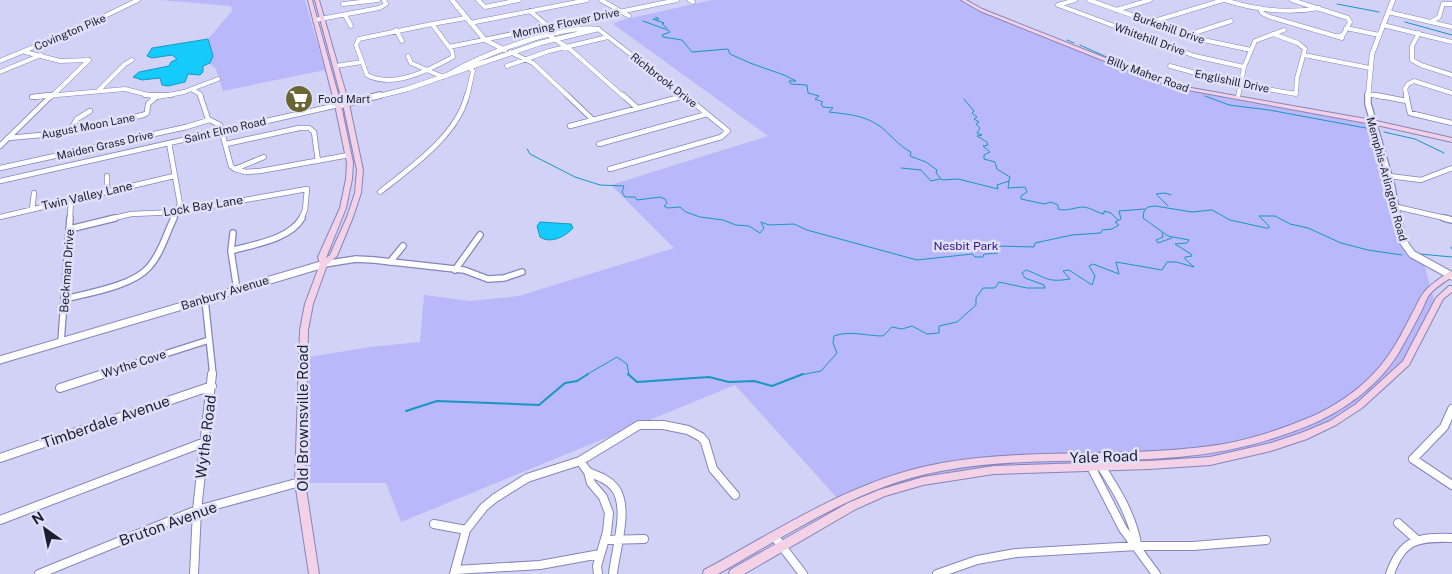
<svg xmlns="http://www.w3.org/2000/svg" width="1452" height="574" font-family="'Public Sans',sans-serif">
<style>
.green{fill:#b8b8fa}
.water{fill:#15cbfd;stroke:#1897c0}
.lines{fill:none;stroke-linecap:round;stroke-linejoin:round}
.stream-far1{stroke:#1897c0;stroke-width:1}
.stream{stroke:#1897c0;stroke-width:2}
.minor-far3-casing{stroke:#8585bc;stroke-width:5}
.minor-far2-casing{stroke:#8585bc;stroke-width:6}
.minor-far1-casing{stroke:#8585bc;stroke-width:8}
.minor-casing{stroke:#8585bc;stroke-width:10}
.tertiary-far2-casing{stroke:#8585bc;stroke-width:5.5}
.tertiary-far1-casing{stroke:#8585bc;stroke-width:8}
.tertiary-casing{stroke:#8585bc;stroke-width:9}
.secondary-casing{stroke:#8585bc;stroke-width:2}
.minor-far3{stroke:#fff;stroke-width:4}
.minor-far2{stroke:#fff;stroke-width:4.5}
.minor-far1{stroke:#fff;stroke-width:5.5}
.minor{stroke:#fff;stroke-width:8}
.tertiary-far2{stroke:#fff;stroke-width:4.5}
.tertiary-far1{stroke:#fff;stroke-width:5.5}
.tertiary{stroke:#fff;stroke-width:7}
.secondary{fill:#f3d1e6;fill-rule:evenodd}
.labels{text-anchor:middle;stroke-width:5;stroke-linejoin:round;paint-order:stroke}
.far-street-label{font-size:11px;fill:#1e1e33;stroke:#e0e1f9}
.far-poi-label{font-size:11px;fill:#1e1e33;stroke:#e0e1f9;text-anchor:start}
.street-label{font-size:12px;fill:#1e1e33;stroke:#e0e1f9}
.park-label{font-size:12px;fill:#331389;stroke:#e0e1f9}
.near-street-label{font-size:15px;fill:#1e1e33;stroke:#e0e1f9}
</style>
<rect width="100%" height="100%" fill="#d1d2f6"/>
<!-- green -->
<path class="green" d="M 160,0 L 305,0 L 325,70 L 223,91 L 216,69 L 209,63 L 213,56 L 208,39 L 232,11 L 231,6 Z
M 712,0 L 964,0 L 985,11 L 1042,32 L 1177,88 L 1311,113 L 1372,122 L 1407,246 L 1423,260 L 1436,307 L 1401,370 L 1392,383 L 1358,411 L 1320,431 L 1214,461 L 982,472 L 934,480 L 887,494 L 848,510 L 735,385 L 401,522 L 386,483 L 300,483 L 302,358 L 370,347 L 420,342 L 424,295 L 470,301 L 519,296 L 674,248 L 611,185 L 768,136 L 613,24 L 622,20 Z"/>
<!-- water -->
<path class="water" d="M 208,39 L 213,56 L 210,63 L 203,66 L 203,72 L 200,75 L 188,74 L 185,82 L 168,86 L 162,85 L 160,78 L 142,80 L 133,77 L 139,72 L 169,66 L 171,62 L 177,59 L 172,55 L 152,58 L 147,56 L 152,48 Z
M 540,222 L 571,224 L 573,228 C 565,237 550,244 540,237 L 537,226 Z"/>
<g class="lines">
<!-- stream-far1 -->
<path class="stream-far1" d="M 1337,4 L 1379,12
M 656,17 L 659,19 L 653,19 L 664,23 L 662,24 L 667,28
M 643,21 L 668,30 L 670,32 L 662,35 L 663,37 L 682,40 L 692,52 L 728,49 L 730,54 L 750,63 L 784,75 L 796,81 L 789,81 L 791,84 L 807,85 L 808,93 L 819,96 L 815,99 L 823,102 L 821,104 L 823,107 L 833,108 L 829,112 C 845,114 864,115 878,125 C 890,133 897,145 911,152 L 910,156 L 926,162 L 937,170 L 936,173 L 942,180 L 958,179 L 998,189 L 997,185 L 1009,181 L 1008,188 L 1025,187 L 1027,192 L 1021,196 L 1021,199 L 1044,204 L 1051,202 L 1058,205 L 1058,209 C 1066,212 1075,207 1084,207 C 1092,208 1097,213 1104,214 L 1104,211 L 1111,213 L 1118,220
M 1405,22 L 1452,35
M 1067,40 L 1074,43
M 1080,45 L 1113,60 L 1190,87
M 1205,96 L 1229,105 L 1269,110 L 1366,128
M 964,99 L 974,111 L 972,113 L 977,117 L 974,119 L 979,122 L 976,124 L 980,128 L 977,133 L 982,135 L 977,136 L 987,142 L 988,145 L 983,146 L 990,152 L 984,155 L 984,159 L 995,162 L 997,169 L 1010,177 L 1009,181
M 1384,132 L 1415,139 L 1444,153
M 527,149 L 530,154 L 575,177 L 600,185 L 624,186 L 622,192 L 625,197 L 635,197 L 637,200 L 660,197 L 665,199 L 667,203 L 664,206 L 668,208 L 680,207 L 686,212 L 700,217 L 723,220 L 736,225 L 749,226 L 760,233 L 764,228 L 761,222 L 769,225 L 794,224 L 807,230 L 917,260 L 972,254 L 975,257 L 983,257 L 984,254 L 998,253 L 994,248 L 998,246 L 1034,247 L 1035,243 L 1072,235 L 1101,233 L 1102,230 L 1112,229 L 1119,225 L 1115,222 L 1121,219 L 1119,211 L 1145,209
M 901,168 L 921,170 L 931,181 L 940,179
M 1168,206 L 1156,194 L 1165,193 L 1171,195
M 1162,233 L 1163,237 L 1156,240 L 1158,243 L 1172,238
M 1451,247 L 1452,249
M 1420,254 L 1452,257
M 586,375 L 617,357 L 627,364 L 629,375
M 800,375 L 821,371 L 837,353 L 833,343 L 834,336 C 850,330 866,336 883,336 L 892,327 L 902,329 L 912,326 L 927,334 L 939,333 L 939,326 L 957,322 L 976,305 L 976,298 L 983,288 L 995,288 L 999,282 L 1027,288 L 1045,288 L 1044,285 L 1025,278 L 1022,273 L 1026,270 C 1046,277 1046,283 1070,279 L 1063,271 L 1069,270 L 1092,285 L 1095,276 L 1089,266 L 1093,264 L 1119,274 L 1116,262 L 1162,270 L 1167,262 L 1176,262 L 1194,267 L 1185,259 L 1185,257 L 1192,256 L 1191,254 L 1175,244 L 1187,243 L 1189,240 L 1168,236 L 1143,218 L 1144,211 L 1148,207 L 1155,206 L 1192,212 L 1212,210 L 1230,220 L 1266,228 L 1269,228 L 1269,226 L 1259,216 L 1275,216 L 1290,224 L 1308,228 L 1341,243 L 1368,250 L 1402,255"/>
<!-- stream -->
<path class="stream" d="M 628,374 L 637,382 L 709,377 L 729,382 L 754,381 L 772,386 L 803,374
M 406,411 L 437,401 L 539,405 L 565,383 L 577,381 L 588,374"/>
<!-- minor-far3 casing -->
<g class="minor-far3-casing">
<path id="minor-far3" d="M 478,0 L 485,7 L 519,0
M 601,0 L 629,16
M 690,0 L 693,2
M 1089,0 L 1199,39 L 1251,50
M 1225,0 C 1256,10 1287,14 1319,8
M 1292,0 L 1348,18 L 1350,22 L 1343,35 L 1338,36
M 343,4 L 378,0
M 1058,5 L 1195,56 L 1244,67
M 1058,5 L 1075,0
M 1260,8 L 1262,13 L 1270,17 L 1342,38
M 1116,10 L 1150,0
M 530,11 L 549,27
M 1388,12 L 1452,27
M 345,15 L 351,26
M 315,20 L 379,8 L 386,4 L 384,0
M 1151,22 L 1223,0
M 1431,22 L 1439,17 L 1443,4 L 1452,4
M 470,23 L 587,0
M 432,24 L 452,51 L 453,57 C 429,70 393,89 367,75 L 356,45 L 359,39 Z
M 432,24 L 466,18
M 1383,25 L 1452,42
M 1346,28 L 1379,35
M 598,29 L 686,97
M 396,30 L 402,41
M 1419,33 L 1412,46 L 1412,60 L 1421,65 L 1452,75
M 1273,34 L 1298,43 L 1305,49 L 1297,78 L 1296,92 L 1294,93
M 1188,35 L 1231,21
M 550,36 L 571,50 L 624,97
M 449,47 L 677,0
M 25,52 L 60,61 L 89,60
M 510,52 L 533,63 L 569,97
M 1304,55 L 1370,68
M 408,56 L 411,63 L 443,77
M 0,61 L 84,26 L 138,0
M 466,65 L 473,71 L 467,97
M 336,66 L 362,62
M 507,66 L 549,51 L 608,37
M 1170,66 L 1232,83 L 1296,94
M 0,72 L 41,55
M 193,90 L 200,94 L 201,97
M 98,91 L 125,64 L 132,60
M 1367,94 L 1383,97
M 35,97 L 125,89 L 156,97
M 51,97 L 89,60
M 158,97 L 184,92 L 218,79
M 681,97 L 684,96
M 1238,97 L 1244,67 L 1255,41 L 1284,30
M 1407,97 L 1405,89 L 1408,84 L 1414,81 L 1452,93"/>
</g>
<!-- minor-far2 casing -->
<g class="minor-far2-casing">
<path id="minor-far2" d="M 145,95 L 171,95
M 200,95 L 208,119 L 220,125 L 231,166 L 235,169
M 567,95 L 593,120
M 623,95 L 637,108
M 1375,95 L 1407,101
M 1406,95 L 1410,113 L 1452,123
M 32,97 L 50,95
M 570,126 L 684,96
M 69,132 L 77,119 L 90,111
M 8,138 L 64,133 L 143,115 L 147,113 L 148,104 L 156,97
M 169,143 L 180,204 L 173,219
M 226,144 L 299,128 L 309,128 L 314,132 L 318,161
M 599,144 L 707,114
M 0,146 L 52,95
M 0,168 L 186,127 L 209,120
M 235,169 L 245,172 L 260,171 L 349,155
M 235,169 L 264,157
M 610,169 L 721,137 L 728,131 L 684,95
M 107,176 L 107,192
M 1389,176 L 1421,180 L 1452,168
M 0,181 L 338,105
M 380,192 C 410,168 458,135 467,95
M 1397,207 L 1449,219
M 32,210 L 34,193
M 0,217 L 174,176
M 70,219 L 71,200
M 110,219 L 131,214 L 177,212 L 307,189 L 305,210 L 301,219"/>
</g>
<!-- minor-far1 casing -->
<g class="minor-far1-casing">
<path id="minor-far1" d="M 1444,218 L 1452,220
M 70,229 L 115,218
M 233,233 L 231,251 L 237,290
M 231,251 C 254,244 289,240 302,218
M 390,262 L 403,246
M 324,264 L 356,259 L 374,260 L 464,270 L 488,279 L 504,278 L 522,272
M 455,270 L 480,235
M 65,299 C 88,293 133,286 149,267 C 161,254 166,234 174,218
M 205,300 L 213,375
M 61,342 L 70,218
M 99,375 L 209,340"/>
</g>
<!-- minor casing -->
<g class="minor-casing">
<path id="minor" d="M 60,388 L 103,374
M 1452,409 L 1444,427 L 1413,459 L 1452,485
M 1086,457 L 1123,529 L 1156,574
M 1095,457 C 1112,483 1132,513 1137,544
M 0,458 L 212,386
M 580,461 L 588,472 L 591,483 L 603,497 L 609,513 L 607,532 L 597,566 L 598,574
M 588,472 C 598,476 608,479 615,488 C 630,508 615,551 613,574
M 0,520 L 205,442
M 1398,523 L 1417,540
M 434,524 L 466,530
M 774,536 L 803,574
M 605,540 L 644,539
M 455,570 L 540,565 L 600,554
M 39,574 L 197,510 L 300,482
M 194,574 L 197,510 L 212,374
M 454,574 L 466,530 L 484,507 L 495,498 L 527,478 L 580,461 L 639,425 L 663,425 L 688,430 L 701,437 L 705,442 L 713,469 L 735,495
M 937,574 L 977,560 L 1016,553 L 1137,546 L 1193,546 L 1266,540
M 1390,574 C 1402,539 1418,537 1452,538"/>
</g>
<!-- tertiary-far2 casing -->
<g class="tertiary-far2-casing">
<path id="tertiary-far2" d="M 452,0 L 485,40 L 505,50
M 375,97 L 407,89 L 540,43 L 598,29 C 558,25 484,54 449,74
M 1368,97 L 1372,54 L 1393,0"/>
</g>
<!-- tertiary-far1 casing -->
<g class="tertiary-far1-casing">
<path id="tertiary-far1" d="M 1368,95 L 1368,104 L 1391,183 L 1398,219
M 341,105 L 380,95"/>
</g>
<!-- tertiary casing -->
<g class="tertiary-casing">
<path id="tertiary" d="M 1398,218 L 1402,240 L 1412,254 L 1452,276
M 0,360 L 324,264"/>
</g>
<!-- secondary casing -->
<g class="secondary-casing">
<path id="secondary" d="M 308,0 L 312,0 L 341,105 L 353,163 L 352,179 L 346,208 L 326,258 L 330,255 L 347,217 L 355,193 L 357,170 L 343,104 L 315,0 L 319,0 L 349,104 L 363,170 L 361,193 L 353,217 L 337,256 L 327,265 L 313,304 L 308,330 L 305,482 L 319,574 L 309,574 L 295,482 L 300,330 L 305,304 L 320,264 L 318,257 L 340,208 L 346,179 L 347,163 L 335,105 Z
M 961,0 L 966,0 L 982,9 L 1146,74 L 1180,86 L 1372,120 L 1452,138 L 1452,142 L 1372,124 L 1177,88 L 1142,76 L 980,11 Z
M 1449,272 L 1452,272 L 1452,277 C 1444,282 1435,288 1429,295 C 1426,300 1424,305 1422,310 C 1414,325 1406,340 1398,354 C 1379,384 1350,406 1319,421 C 1274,441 1227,453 1178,457 C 1099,464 1019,456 941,471 C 859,486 789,534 718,574 L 703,574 L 704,570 C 780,529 855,478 942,463 C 1035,447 1131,459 1224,444 C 1255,438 1285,428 1313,416 C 1342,403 1370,382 1388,356 C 1398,342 1405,327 1413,312 C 1417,305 1420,296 1426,290 C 1432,283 1441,278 1449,272 Z
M 1449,286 L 1452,286 L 1452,292 L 1443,299 L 1409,365 L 1362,408 L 1336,425 L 1307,439 L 1271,451 L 1210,465 L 1149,469 L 994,474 L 923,485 L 885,496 L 856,509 L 744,574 L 729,574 L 730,570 L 848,503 L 879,490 L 923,477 L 994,466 L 1149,461 L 1210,457 L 1271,443 L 1301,433 L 1330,421 L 1356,404 L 1403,361 L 1436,298 Z"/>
</g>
<!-- minor-far3 -->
<use href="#minor-far3" class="minor-far3"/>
<!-- minor-far2 -->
<use href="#minor-far2" class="minor-far2"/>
<!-- minor-far1 -->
<use href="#minor-far1" class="minor-far1"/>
<!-- minor -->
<use href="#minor" class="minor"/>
<!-- tertiary-far2 -->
<use href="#tertiary-far2" class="tertiary-far2"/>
<!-- tertiary-far1 -->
<use href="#tertiary-far1" class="tertiary-far1"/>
<!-- tertiary -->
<use href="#tertiary" class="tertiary"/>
<!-- secondary -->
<use href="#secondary" class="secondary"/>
</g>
<!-- icons -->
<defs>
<g id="supermarket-disc" transform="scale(1.4375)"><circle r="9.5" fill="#6a6532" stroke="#e0e1f9"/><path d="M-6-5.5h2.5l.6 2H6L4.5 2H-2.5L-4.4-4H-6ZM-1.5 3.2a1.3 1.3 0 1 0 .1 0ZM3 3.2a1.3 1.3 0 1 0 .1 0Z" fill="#fff"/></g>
</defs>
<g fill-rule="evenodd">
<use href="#supermarket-disc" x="299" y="99"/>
</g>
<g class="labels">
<!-- far-street labels -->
<g class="far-street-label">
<text transform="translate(566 23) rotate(-12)" y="4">Morning Flower Drive</text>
<text transform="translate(1169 28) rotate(19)" y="4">Burkehill Drive</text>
<text transform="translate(70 32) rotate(-23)" y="4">Covington Pike</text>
<text transform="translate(1150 39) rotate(20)" y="4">Whitehill Drive</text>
<text transform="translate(1148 74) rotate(20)" y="4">Billy Maher Road</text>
<text transform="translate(664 80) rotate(38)" y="4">Richbrook Drive</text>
<text transform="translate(1232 81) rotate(12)" y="4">Englishill Drive</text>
<text transform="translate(88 126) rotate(-11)" y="4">August Moon Lane</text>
<text transform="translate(225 130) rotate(-13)" y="4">Saint Elmo Road</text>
<text transform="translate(105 145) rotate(-13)" y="4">Maiden Grass Drive</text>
<text transform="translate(1387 179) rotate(75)" y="4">Memphis-Arlington Road</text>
</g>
<!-- far-poi labels -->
<g class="far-poi-label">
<text x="318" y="103">Food Mart</text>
</g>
<!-- street labels -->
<g class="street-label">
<text transform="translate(87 196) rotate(-13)" y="4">Twin Valley Lane</text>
<text transform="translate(203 206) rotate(-9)" y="4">Lock Bay Lane</text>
<text transform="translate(67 271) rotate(-86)" y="4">Beckman Drive</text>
<text transform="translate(225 293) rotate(-17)" y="4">Banbury Avenue</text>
<text transform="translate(134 364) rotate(-18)" y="4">Wythe Cove</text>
</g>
<!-- park labels -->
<g class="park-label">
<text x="966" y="250">Nesbit Park</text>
</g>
<!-- near-street labels -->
<g class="near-street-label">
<text transform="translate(303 418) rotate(-90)" y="5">Old Brownsville Road</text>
<text transform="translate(106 422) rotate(-19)" y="5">Timberdale Avenue</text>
<text transform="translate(206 437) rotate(-83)" y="5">Wythe Road</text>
<text transform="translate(1104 457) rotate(-2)" y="5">Yale Road</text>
<text transform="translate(168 524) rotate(-20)" y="5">Bruton Avenue</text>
</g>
</g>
<!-- north arrow -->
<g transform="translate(45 529) rotate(327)" stroke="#e0e1f9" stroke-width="4" paint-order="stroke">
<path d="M0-4L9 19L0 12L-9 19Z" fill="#1e1e33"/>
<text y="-8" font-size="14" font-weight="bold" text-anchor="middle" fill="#1e1e33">N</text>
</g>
</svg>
